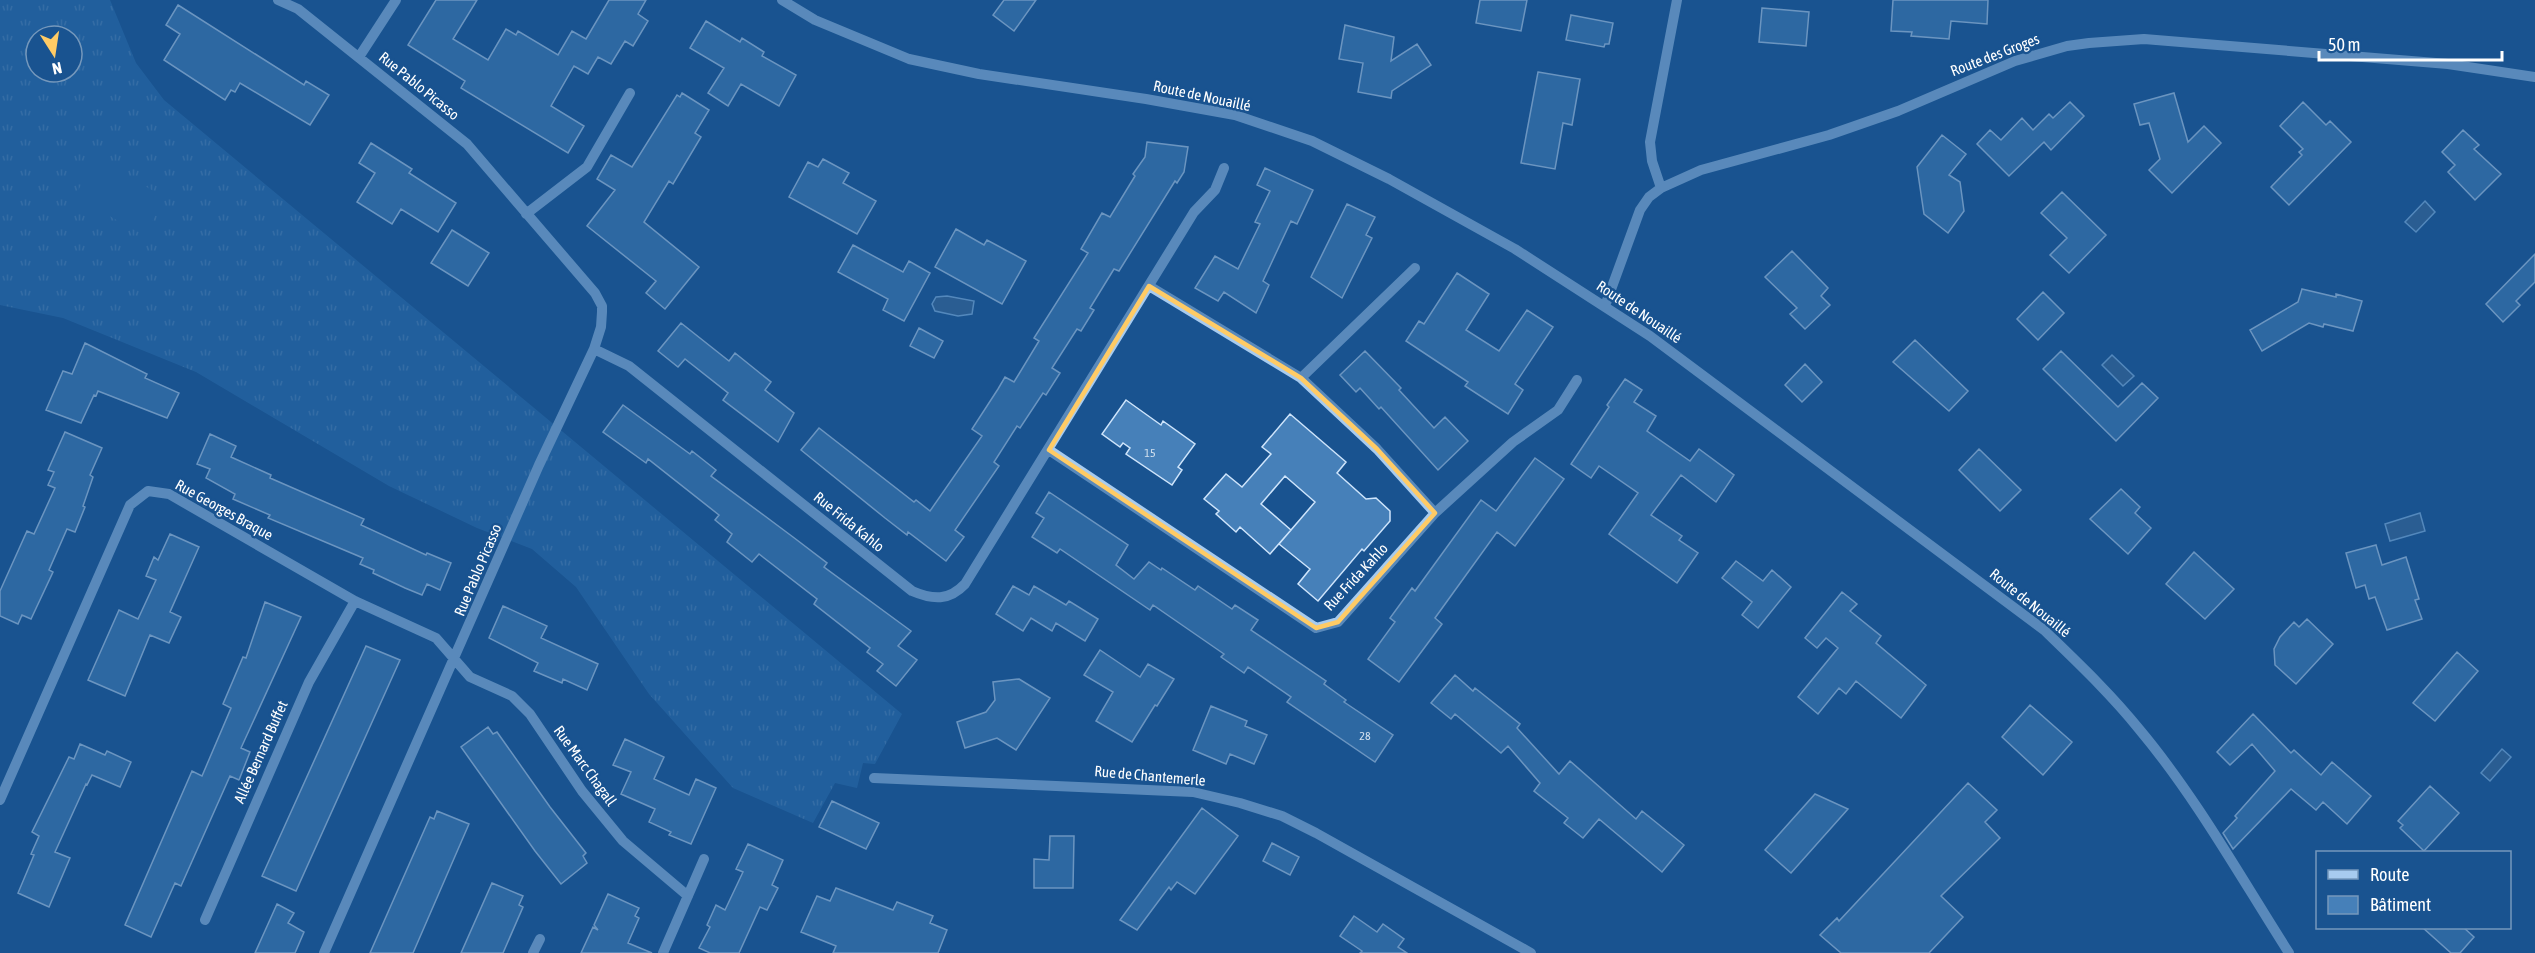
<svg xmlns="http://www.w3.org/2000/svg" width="2535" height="953" font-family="'Asap Condensed',sans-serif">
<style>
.grass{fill:url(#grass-tufts);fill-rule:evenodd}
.pitch{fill:#2c6eae}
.water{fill:#3e6894;stroke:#9ac7f1;stroke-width:1.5}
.building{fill:#4680b9;stroke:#cee4fb;stroke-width:1.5}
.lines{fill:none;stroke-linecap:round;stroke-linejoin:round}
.minor{stroke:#a7cbef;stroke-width:10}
.marked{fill:none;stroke:#ffcb65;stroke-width:4.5;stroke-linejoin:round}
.labels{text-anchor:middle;stroke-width:5;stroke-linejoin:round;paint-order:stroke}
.number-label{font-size:12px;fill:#d1dfee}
.street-label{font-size:15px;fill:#fff;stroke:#195390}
</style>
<defs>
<pattern id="grass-tufts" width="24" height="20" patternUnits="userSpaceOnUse" patternTransform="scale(1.5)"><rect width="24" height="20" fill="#2c6eae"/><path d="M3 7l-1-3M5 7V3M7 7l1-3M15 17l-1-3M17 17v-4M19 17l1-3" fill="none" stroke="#568bbe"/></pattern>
</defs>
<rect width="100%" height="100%" fill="#195390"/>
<!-- grass -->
<path class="grass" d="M 0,0 L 110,0 L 136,63 L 164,100 L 902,714 L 875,764 L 863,763 L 857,788 L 835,783 L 813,823 L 733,788 L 649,694 L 576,587 L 532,549 L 477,528 L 389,486 L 196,372 L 63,318 L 0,305 ZM 36,36 L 72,36 L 72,72 L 36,72 Z"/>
<!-- pitch -->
<path class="pitch" d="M 94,162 L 102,162 L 159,194 L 164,200 L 146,232 L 138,232 L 81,200 L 76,194 Z"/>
<!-- water -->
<path class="water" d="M 2425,201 L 2435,212 L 2416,232 L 2405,222 Z
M 947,296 L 974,301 L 972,314 L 958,316 L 935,311 L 932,304 L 936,297 Z
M 2112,355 L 2134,376 L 2123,386 L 2102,365 Z
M 2420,513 L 2425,531 L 2390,541 L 2385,524 Z
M 2502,749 L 2511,757 L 2490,781 L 2481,773 Z"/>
<!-- building -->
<path class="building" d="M 436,0 L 477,0 L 453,39 L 488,60 L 506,29 L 516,35 L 518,31 L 558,55 L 572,31 L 586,39 L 609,0 L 646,0 L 638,14 L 648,21 L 633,46 L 625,41 L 611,64 L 598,57 L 588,74 L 574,66 L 551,106 L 584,126 L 568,153 L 461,88 L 465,81 L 408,45 Z
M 1004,0 L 1036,0 L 1014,31 L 993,15 Z
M 1480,0 L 1527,0 L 1521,31 L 1476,23 Z
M 1893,0 L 1988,0 L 1987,24 L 1951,21 L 1949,39 L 1911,36 L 1912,32 L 1891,31 Z
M 178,5 L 304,85 L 306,81 L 329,95 L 310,125 L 240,83 L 235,92 L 231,90 L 225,100 L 164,60 L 180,34 L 166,25 Z
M 1762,8 L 1809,12 L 1806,46 L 1759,42 Z
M 1571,15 L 1613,23 L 1609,44 L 1605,44 L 1604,47 L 1566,40 Z
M 706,21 L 740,42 L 742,38 L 764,52 L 762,56 L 796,75 L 779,106 L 741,84 L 728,106 L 708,93 L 724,68 L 690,48 Z
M 1345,25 L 1394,37 L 1391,61 L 1417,44 L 1431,65 L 1392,91 L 1391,98 L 1358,92 L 1363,63 L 1339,59 Z
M 1538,72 L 1580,79 L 1572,125 L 1563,123 L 1555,169 L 1521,163 Z
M 682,93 L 709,110 L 695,133 L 701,137 L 673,184 L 669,181 L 644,222 L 699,267 L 665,309 L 646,293 L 656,281 L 587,226 L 615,190 L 597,179 L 611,155 L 632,167 L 677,95 L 680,97 Z
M 2174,93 L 2188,142 L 2204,126 L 2221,143 L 2172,193 L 2149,170 L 2160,159 L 2149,123 L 2140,125 L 2134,104 Z
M 2070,102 L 2084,116 L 2051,150 L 2044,142 L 2009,176 L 1977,144 L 1990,130 L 2001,140 L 2022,118 L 2033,130 L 2049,114 L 2053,118 Z
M 2303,102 L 2326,125 L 2330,121 L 2351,142 L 2289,205 L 2271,187 L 2302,155 L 2299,152 L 2303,149 L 2280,126 Z
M 2463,130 L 2479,145 L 2474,149 L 2501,174 L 2475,200 L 2448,172 L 2455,165 L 2442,152 Z
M 1942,135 L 1966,154 L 1949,175 L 1960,182 L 1964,211 L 1948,233 L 1924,214 L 1917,167 Z
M 1147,142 L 1188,147 L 1184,172 L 1177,183 L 1175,181 L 1119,271 L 1114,269 L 1090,308 L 1094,310 L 1081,331 L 1077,329 L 1052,368 L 1060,373 L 1046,395 L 1043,393 L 1020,428 L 1017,426 L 994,462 L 999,466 L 955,530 L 964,537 L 946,561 L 908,532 L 907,535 L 885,518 L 801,450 L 819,428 L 914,502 L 916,500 L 930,511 L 982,436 L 972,429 L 998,389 L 1005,377 L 1014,382 L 1039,341 L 1034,338 L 1088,253 L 1081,249 L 1102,213 L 1110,217 L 1135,176 L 1133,174 L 1145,157 Z
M 371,143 L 412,169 L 409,173 L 456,203 L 438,232 L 401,209 L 392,224 L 357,202 L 375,173 L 359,163 Z
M 823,159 L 849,173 L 843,183 L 876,201 L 857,234 L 789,197 L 808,162 L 818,167 Z
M 1265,168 L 1313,190 L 1297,224 L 1291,221 L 1263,281 L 1269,285 L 1256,313 L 1224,292 L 1218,301 L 1195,288 L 1215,256 L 1238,269 L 1260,224 L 1255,222 L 1270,191 L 1257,185 Z
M 2062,192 L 2106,235 L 2069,273 L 2050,255 L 2067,238 L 2041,213 Z
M 1347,204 L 1375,217 L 1366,235 L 1372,238 L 1342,298 L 1311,277 Z
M 956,229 L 984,245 L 987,240 L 1026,261 L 1002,304 L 935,267 Z
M 452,230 L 489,253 L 468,286 L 431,263 Z
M 853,245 L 903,272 L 909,261 L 930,273 L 904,321 L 883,310 L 888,299 L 838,272 Z
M 1792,251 L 1828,288 L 1821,296 L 1830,305 L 1805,329 L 1790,314 L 1797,308 L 1765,277 Z
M 2535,254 L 2535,282 L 2516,301 L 2520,305 L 2503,322 L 2486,304 Z
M 1457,273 L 1489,294 L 1466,330 L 1499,351 L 1527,310 L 1553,327 L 1515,384 L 1523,390 L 1508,414 L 1465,386 L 1468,382 L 1406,341 L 1419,321 L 1424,324 Z
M 2302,289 L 2336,297 L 2336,294 L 2362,301 L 2353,331 L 2324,324 L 2323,327 L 2309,323 L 2262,351 L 2250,330 L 2298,302 Z
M 2043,292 L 2064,313 L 2038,340 L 2017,319 Z
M 681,323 L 729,361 L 735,353 L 771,382 L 765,390 L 794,413 L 778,442 L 723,400 L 728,393 L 685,359 L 678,367 L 658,351 Z
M 919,328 L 943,341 L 934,358 L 910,346 Z
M 1915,340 L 1968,391 L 1949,411 L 1893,362 Z
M 85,343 L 147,374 L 145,378 L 179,393 L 167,418 L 98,391 L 96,396 L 94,395 L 81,423 L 46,410 L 63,371 L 72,374 Z
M 1365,351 L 1401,388 L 1399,390 L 1434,428 L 1445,417 L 1468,441 L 1438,470 L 1381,407 L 1379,409 L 1360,388 L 1356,392 L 1340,375 Z
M 2061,351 L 2118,407 L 2142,383 L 2158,398 L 2116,441 L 2043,369 Z
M 1805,364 L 1822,382 L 1802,402 L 1785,385 Z
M 1625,379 L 1642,390 L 1634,402 L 1656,416 L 1647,431 L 1690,461 L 1699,449 L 1734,475 L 1716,502 L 1681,475 L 1651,515 L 1682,536 L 1679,540 L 1698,553 L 1677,583 L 1609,534 L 1638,493 L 1599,466 L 1591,478 L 1571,464 L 1609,407 L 1607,405 Z
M 1126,400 L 1161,425 L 1163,421 L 1195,444 L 1178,467 L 1182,470 L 1172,485 L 1126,454 L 1130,448 L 1123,443 L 1120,447 L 1102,434 Z
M 623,405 L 690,454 L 692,451 L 716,470 L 711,476 L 793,537 L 827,563 L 824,567 L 911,631 L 898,646 L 917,660 L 896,686 L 877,671 L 883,664 L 867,652 L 870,648 L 814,604 L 817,599 L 759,554 L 752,562 L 727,542 L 732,534 L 715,520 L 719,515 L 648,459 L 646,463 L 603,432 Z
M 1290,414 L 1346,462 L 1337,473 L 1366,499 L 1376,498 L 1390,511 L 1390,521 L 1364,551 L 1362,549 L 1318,601 L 1298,584 L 1310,569 L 1279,544 L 1315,502 L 1285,476 L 1261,504 L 1291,530 L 1270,554 L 1240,527 L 1236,532 L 1216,514 L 1219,511 L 1204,499 L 1226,474 L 1242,487 L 1271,454 L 1262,447 Z
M 65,432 L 102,448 L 90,475 L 93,477 L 83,506 L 85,507 L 75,532 L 67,529 L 49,570 L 53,572 L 31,619 L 22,615 L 18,624 L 0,616 L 0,591 L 27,531 L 34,534 L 55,488 L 48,485 L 54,472 L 48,470 Z
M 210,434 L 236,446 L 231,457 L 271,475 L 270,478 L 364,519 L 361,525 L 426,555 L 427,553 L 451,563 L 440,590 L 427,584 L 422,595 L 405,588 L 373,573 L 374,570 L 360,564 L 363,558 L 268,518 L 270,515 L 233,499 L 235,494 L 206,478 L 210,469 L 197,464 Z
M 1979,449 L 2021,490 L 2000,511 L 1959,470 Z
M 1535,458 L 1564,479 L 1515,546 L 1497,532 L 1435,618 L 1442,624 L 1399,682 L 1368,659 L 1395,622 L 1390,618 L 1412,588 L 1415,591 L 1481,500 L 1496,511 Z
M 2121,489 L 2140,507 L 2135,513 L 2151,528 L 2128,554 L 2090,519 Z
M 1049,492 L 1128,545 L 1116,565 L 1134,579 L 1149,562 L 1161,570 L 1162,568 L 1195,590 L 1198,586 L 1232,609 L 1235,605 L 1258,620 L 1251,630 L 1326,681 L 1324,684 L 1346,700 L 1344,702 L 1393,735 L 1375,762 L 1287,702 L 1291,697 L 1248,667 L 1244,673 L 1221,657 L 1224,654 L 1153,605 L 1150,610 L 1060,549 L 1057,553 L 1032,537 L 1044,518 L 1036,513 Z
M 170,534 L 199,547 L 170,612 L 181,617 L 169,643 L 150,635 L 125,696 L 88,680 L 119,610 L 138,619 L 156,580 L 146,576 L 154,557 L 158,560 Z
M 2376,545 L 2382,565 L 2406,557 L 2419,599 L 2415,600 L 2422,619 L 2387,630 L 2375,597 L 2369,599 L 2365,585 L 2356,588 L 2346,553 Z
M 2194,552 L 2234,589 L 2205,619 L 2166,584 Z
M 1736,561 L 1763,581 L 1772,570 L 1791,587 L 1758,628 L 1742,615 L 1752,602 L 1722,578 Z
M 1013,586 L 1029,595 L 1034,586 L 1066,605 L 1069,601 L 1098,619 L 1085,641 L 1056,623 L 1052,631 L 1031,618 L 1023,631 L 996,614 Z
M 1842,592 L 1857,604 L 1850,611 L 1881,636 L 1876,643 L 1926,685 L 1901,718 L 1856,681 L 1846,694 L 1839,688 L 1818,714 L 1798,697 L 1838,648 L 1826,638 L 1817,648 L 1805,638 Z
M 265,602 L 301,617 L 241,748 L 250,752 L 239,780 L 230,776 L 181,886 L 175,883 L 151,937 L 125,925 L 192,771 L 202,776 L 231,708 L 223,704 L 243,657 L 246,658 Z
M 503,606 L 547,626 L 541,638 L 598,664 L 587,690 L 563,679 L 562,683 L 534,671 L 538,663 L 489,638 Z
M 2307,619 L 2333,644 L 2296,684 L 2275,665 L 2274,649 L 2280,637 L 2294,622 L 2299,627 Z
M 366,646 L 400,660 L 296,891 L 262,876 Z
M 1100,650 L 1140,677 L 1148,664 L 1174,679 L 1157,706 L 1155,705 L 1132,742 L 1096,721 L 1113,692 L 1084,675 Z
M 2457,652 L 2478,671 L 2435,721 L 2413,703 Z
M 1455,675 L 1473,691 L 1475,688 L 1520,724 L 1517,728 L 1559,774 L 1570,761 L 1636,819 L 1642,811 L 1684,845 L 1662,872 L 1599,819 L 1583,838 L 1564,823 L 1568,818 L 1534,791 L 1540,783 L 1508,746 L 1501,753 L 1455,714 L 1451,719 L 1431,703 Z
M 1019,679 L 1050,698 L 1016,750 L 997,738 L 965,748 L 957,722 L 986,712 L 995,700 L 993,682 Z
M 2030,705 L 2072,742 L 2043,775 L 2002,737 Z
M 1211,706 L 1247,721 L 1245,726 L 1267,735 L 1254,764 L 1230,754 L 1226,764 L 1193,750 Z
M 2253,714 L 2291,753 L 2294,750 L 2321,775 L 2332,762 L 2371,796 L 2347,824 L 2323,802 L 2316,810 L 2291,789 L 2233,849 L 2223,833 L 2237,818 L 2235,816 L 2275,771 L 2252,744 L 2230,765 L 2217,752 Z
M 488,727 L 493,734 L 497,732 L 550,807 L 586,853 L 583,856 L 587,863 L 561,884 L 535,851 L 461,747 Z
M 625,739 L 664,757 L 654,779 L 689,795 L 696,779 L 716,788 L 691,844 L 669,835 L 671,832 L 649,822 L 655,809 L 621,794 L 631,772 L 613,765 Z
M 80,744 L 105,755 L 107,751 L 131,762 L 120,787 L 92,775 L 87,785 L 86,784 L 55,852 L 70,858 L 49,907 L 18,893 L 34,855 L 31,854 L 39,836 L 32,832 L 69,757 L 74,759 Z
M 1968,783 L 1997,810 L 1985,822 L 2000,838 L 1941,896 L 1963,917 L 1929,953 L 1841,953 L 1820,935 L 1837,918 L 1839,921 Z
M 2430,786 L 2459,813 L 2424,851 L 2400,828 L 2403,825 L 2398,821 Z
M 1815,794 L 1848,809 L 1791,873 L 1765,850 Z
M 832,801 L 879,823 L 866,849 L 819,827 Z
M 1202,808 L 1238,836 L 1195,894 L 1177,882 L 1171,890 L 1169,887 L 1137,930 L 1120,920 Z
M 437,811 L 469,824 L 413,953 L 370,953 L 430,817 L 434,819 Z
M 1050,836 L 1074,836 L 1073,888 L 1034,888 L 1034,859 L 1049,860 Z
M 1272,843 L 1299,857 L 1290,875 L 1263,861 Z
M 748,844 L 783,860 L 772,885 L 778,888 L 767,910 L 760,907 L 739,953 L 710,953 L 699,948 L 710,927 L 707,925 L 716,905 L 725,910 L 743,872 L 736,869 Z
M 492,883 L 523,896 L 519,905 L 523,907 L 503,953 L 461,953 Z
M 836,888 L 893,910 L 897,902 L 933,916 L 930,923 L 947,930 L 938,953 L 833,953 L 836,946 L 801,932 L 817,896 L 830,901 Z
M 608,894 L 639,908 L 635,916 L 639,918 L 628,943 L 652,953 L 581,953 L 593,927 L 598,930 L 594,925 Z
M 277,904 L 294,913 L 288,923 L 304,932 L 295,953 L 255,953 Z
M 1354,916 L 1377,932 L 1383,924 L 1404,939 L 1398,947 L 1407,953 L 1360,953 L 1362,951 L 1340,936 Z
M 2422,927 L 2463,927 L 2474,937 L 2460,953 L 2451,953 Z"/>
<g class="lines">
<!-- minor -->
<path class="minor" d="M 278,0 L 298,9 L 467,144 L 595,293 L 602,306 L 602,312 L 601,327 L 594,349 L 539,465 L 324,953
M 782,0 L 815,20 L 909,59 L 979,74 L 1146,99 L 1235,115 L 1312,141 L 1389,179 L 1515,249 L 1650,336 L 2044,630 C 2077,662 2110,693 2139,729 C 2196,797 2241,878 2289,953
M 359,57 L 396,0
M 1661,188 L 1701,170 L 1829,135 L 1898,111 L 2015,61 L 2067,46 L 2089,43 L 2144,39 L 2448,64 L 2535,77
M 526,214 L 587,167 L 630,93
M 1149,286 L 1301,378 L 1377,449 L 1435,513
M 1605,306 L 1640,210 L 1649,197 L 1661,188 L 1652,161 L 1650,142 L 1677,0
M 594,349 L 629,366 L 912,591 C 933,600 949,601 965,584 L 1194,212 L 1215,190 L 1224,168
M 1301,378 L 1415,268
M 1049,450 L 1316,628 L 1338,622 L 1435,513 L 1513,442 L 1558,410 L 1577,380
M 874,778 L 1193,792 L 1240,803 L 1282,816 L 1316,833 L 1531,953
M 0,800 L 130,505 L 148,491 L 169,494 L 355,601 L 436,638 L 470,677 L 512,696 L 530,714 L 582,791 L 623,841 L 688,896
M 205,920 L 309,682 L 355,601
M 533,953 L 540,939
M 663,953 L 704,859"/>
</g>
<!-- marked area -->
<path d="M0 0H2535V953H0ZM 1149,286 L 1301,378 L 1377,449 L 1435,513 L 1338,622 L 1316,628 L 1049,450 Z" fill="#195390" fill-opacity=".55" fill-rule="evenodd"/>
<path class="marked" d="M 1149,286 L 1301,378 L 1377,449 L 1435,513 L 1338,622 L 1316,628 L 1049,450 Z"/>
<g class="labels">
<!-- number labels -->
<g class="number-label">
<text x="1150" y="457">15</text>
<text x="1365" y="740">28</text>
</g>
<!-- street labels -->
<g class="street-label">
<text transform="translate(1995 55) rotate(-21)" y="5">Route des Groges</text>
<text transform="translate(419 86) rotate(39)" y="5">Rue Pablo Picasso</text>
<text transform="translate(1202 96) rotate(12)" y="5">Route de Nouaillé</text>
<text transform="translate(1639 312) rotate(34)" y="5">Route de Nouaillé</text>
<text transform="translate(224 510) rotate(29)" y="5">Rue Georges Braque</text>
<text transform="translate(849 522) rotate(39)" y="5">Rue Frida Kahlo</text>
<text transform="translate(478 570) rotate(-67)" y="5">Rue Pablo Picasso</text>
<text transform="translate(1356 577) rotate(-47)" y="5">Rue Frida Kahlo</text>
<text transform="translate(2030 603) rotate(39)" y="5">Route de Nouaillé</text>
<text transform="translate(261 752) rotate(-66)" y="5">Allée Bernard Buffet</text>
<text transform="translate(585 766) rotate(54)" y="5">Rue Marc Chagall</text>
<text transform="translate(1150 776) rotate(5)" y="5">Rue de Chantemerle</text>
</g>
</g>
<!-- legend -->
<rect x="2316" y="851" width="195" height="78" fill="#195390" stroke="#7598bc" stroke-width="1.5"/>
<rect x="2328" y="870" width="30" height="9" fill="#a7cbef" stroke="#7598bc" stroke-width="1.5"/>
<text x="2370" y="881" font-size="18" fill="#ffffff">Route</text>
<rect x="2328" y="896" width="30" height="18" fill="#4680b9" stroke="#7598bc" stroke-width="1.5"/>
<text x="2370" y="911" font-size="18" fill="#ffffff">Bâtiment</text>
<!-- north arrow -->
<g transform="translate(54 54) rotate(168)"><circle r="28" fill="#195390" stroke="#7598bc" stroke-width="1.5"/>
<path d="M0-4.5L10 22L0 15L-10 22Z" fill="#ffcb65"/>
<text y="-9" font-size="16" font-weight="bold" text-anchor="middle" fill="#ffffff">N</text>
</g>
<!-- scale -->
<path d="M2319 51v9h183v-9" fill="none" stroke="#ffffff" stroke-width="3"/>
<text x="2328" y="51" font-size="18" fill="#ffffff" stroke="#195390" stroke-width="4.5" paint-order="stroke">50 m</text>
</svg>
